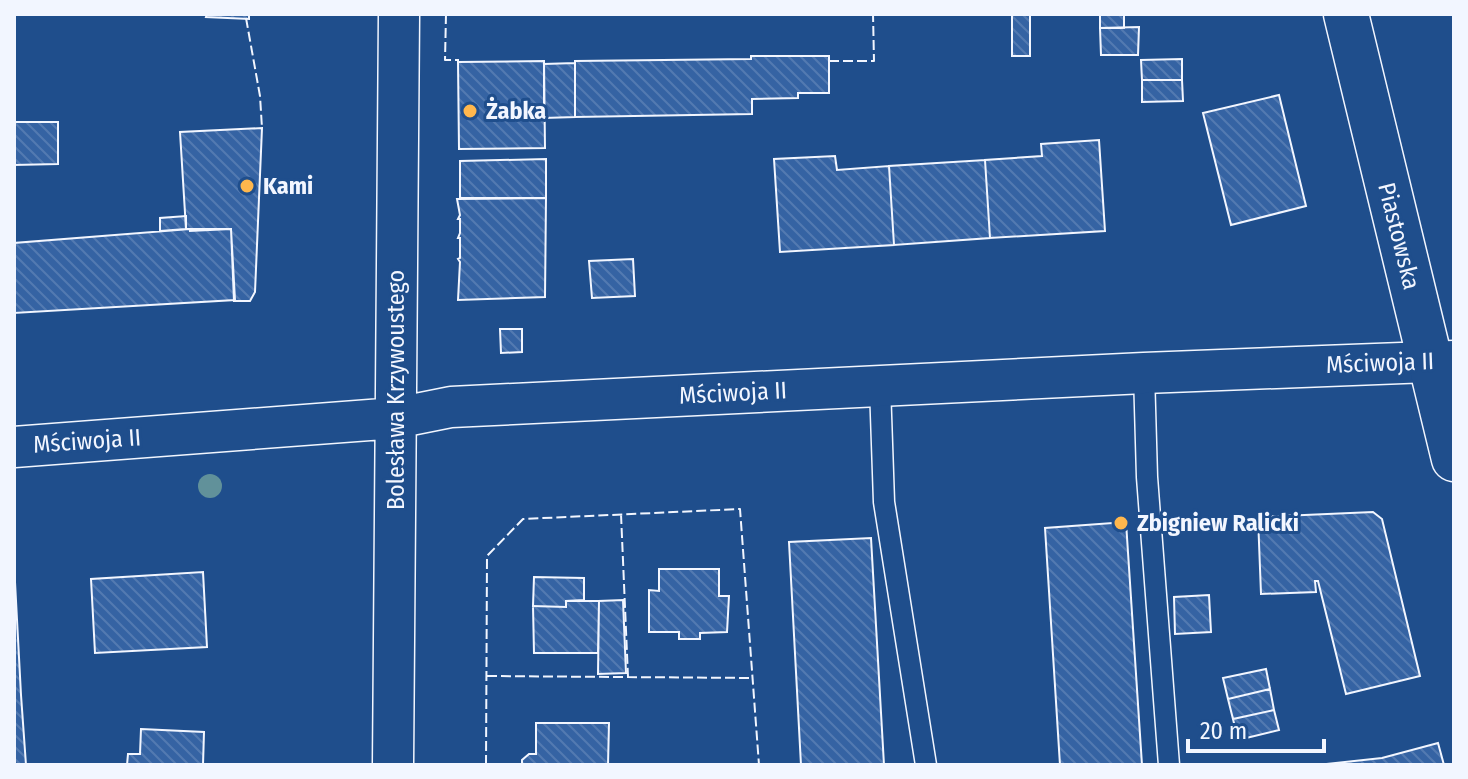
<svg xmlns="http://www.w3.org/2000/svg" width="1468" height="779" font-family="'Fira Sans Condensed',sans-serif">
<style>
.building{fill:url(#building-back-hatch);stroke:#f2f6ff;stroke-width:2}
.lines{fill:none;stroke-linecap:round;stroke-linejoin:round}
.lane-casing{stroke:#f2f6ff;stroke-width:23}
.street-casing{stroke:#f2f6ff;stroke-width:43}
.secondary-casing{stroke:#f2f6ff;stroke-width:47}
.lane{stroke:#1f4e8c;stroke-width:20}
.street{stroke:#1f4e8c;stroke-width:40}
.secondary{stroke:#1f4e8c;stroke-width:44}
.fence{stroke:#f2f6ff;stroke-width:2;stroke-dasharray:10 4;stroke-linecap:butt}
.tree{fill:#61919a}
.poi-dot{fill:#ffb74d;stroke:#1f4e8c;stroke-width:3}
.labels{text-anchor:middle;stroke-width:6;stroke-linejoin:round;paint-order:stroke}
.poi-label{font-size:24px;font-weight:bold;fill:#f2f6ff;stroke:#1f4e8c;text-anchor:start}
.street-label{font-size:24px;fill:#f2f6ff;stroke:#1f4e8c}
</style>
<defs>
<pattern id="building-back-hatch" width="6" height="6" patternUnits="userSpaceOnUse" patternTransform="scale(2)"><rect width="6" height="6" fill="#3563a3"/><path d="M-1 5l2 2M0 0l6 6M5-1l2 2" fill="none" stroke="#537ab1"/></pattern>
</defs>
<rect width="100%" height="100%" fill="#1f4e8c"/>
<!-- building -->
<path class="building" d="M 207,14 L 249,14 L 249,19 L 206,17 Z
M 1012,14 L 1030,14 L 1030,56 L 1012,56 Z
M 1100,14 L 1124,14 L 1124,28 L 1100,28 Z
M 1139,27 L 1138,55 L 1101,55 L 1100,28 Z
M 751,56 L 829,56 L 829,93 L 798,93 L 798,98 L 752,99 L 752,114 L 575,117 L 575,61 L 751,59 Z
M 1182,59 L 1182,80 L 1142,80 L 1141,60 Z
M 544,61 L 545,148 L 459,149 L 458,62 Z
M 575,63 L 575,117 L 544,118 L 544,64 Z
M 1142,80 L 1182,80 L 1183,101 L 1142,102 Z
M 1279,95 L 1306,206 L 1231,225 L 1203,113 Z
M 14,122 L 58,122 L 58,164 L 14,165 Z
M 262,128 L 255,292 L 250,301 L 234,301 L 231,229 L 186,229 L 180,132 Z
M 1099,140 L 1105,231 L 990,238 L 985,160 L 1042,156 L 1041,144 Z
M 835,156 L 837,170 L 889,166 L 894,245 L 780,252 L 774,159 Z
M 546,159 L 546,198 L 460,198 L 460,161 Z
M 985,160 L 990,238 L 894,245 L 889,166 Z
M 546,198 L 545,297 L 458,300 L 460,262 L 458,259 L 460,258 L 460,238 L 458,238 L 460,233 L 460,219 L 458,219 L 460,215 L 457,199 Z
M 186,216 L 186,229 L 160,231 L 160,218 Z
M 190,229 L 190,231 L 231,229 L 235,300 L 14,313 L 14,243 Z
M 633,259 L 635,296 L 592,298 L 589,261 Z
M 500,329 L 522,329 L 522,352 L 501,353 Z
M 1373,512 L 1382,519 L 1420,676 L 1346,694 L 1318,581 L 1315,581 L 1316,592 L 1261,594 L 1258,517 Z
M 1126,522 L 1142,765 L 1060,765 L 1045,528 Z
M 871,538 L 884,765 L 801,765 L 789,542 Z
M 659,569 L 719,569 L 719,596 L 729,596 L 727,632 L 700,633 L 700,639 L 679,639 L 679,632 L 649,632 L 649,590 L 659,591 Z
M 203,572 L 207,647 L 95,653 L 91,579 Z
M 534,577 L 584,578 L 584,600 L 566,601 L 566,607 L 533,606 Z
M 15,582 L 21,695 L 26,765 L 14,765 Z
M 1209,595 L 1211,632 L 1175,634 L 1174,597 Z
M 623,600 L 626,673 L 598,674 L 599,601 Z
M 566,601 L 599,601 L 598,653 L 534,653 L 533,606 L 566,607 Z
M 1266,669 L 1270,689 L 1228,699 L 1223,678 Z
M 1270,689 L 1274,710 L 1233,719 L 1228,699 Z
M 1274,710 L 1279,730 L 1238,740 L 1233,719 Z
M 536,723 L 609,723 L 608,765 L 522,765 L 522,760 L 529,754 L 536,754 Z
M 141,729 L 204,732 L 203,765 L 127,765 L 128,754 L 140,754 Z
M 1438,743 L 1444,765 L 1317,765 L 1382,758 Z"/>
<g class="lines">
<!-- lane casing -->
<g class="lane-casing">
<path id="lane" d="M 1144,373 L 1147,477 L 1169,765
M 880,386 L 884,502 L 926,765"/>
</g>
<!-- street casing -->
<g class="street-casing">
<path id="street" d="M 14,447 L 396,418 L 451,407 L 1144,373 L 1454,361
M 393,765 L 399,14"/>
</g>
<!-- secondary casing -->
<g class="secondary-casing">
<path id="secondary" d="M 1346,14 L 1454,459"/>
</g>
<!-- lane -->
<use href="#lane" class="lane"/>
<!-- street -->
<use href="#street" class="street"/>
<!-- secondary -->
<use href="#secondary" class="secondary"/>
<!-- fence -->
<path class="fence" d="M 446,14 L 445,60 L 459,60
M 246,18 L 260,96 L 262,128
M 829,61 L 874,61 L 873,14
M 621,514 L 628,677
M 487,676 L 752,678
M 486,765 L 487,556 L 523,519 L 740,509 L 759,765"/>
</g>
<!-- trees -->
<circle class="tree" cx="210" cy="486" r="12"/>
<!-- markers -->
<g class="poi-dot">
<circle cx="470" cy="111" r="8"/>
<circle cx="247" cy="186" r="8"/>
<circle cx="1121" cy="523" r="8"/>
</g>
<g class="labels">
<!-- poi labels -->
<g class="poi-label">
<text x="486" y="119">Żabka</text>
<text x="263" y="194">Kami</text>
<text x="1137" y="531">Zbigniew Ralicki</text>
</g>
<!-- street labels -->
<g class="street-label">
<text transform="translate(1399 236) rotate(76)" y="8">Piastowska</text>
<text transform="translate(1380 363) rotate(-2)" y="8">Mściwoja II</text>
<text transform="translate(396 390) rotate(-90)" y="8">Bolesława Krzywoustego</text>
<text transform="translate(733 393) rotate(-3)" y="8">Mściwoja II</text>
<text transform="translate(87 441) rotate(-4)" y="8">Mściwoja II</text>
</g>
</g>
<!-- border -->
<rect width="1468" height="779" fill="none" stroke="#f2f6ff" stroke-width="32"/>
<!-- scale -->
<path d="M1188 739v12h136v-12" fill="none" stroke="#f2f6ff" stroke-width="4"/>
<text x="1200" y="739" font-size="24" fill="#f2f6ff" stroke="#1f4e8c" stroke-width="6" paint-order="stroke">20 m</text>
</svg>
